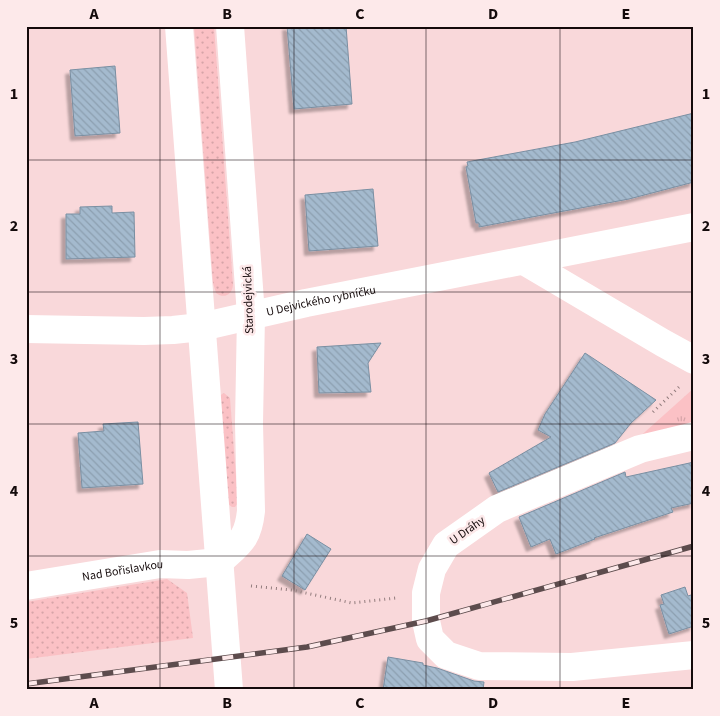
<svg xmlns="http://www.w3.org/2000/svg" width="720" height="716" font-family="'Source Sans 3',sans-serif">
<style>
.grass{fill:url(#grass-dots)}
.park{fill:url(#park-tufts)}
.building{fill:url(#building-back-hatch);stroke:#7a8fa2;filter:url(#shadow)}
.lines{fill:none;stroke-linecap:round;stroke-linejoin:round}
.path{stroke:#927c7d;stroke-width:3;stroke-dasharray:1 4;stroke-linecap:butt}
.minor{stroke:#fff;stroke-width:28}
.rail-casing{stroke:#5d4c4d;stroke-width:5.5}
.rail{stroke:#fde9ea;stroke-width:4;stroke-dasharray:11;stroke-linecap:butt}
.grid{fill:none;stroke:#140a0b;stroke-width:1;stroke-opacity:0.55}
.labels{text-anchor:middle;stroke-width:5;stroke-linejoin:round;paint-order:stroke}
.street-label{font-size:12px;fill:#140a0b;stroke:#fde9ea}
.neatline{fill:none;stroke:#140a0b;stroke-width:2}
.grid-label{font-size:16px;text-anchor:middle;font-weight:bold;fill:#140a0b}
</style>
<defs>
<pattern id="grass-dots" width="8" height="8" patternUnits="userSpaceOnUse" patternTransform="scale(1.25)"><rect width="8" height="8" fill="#fbc1c5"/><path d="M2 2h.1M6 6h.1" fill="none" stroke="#d6a4a8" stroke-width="1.8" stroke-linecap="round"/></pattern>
<pattern id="park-tufts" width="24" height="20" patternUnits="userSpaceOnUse" patternTransform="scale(1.25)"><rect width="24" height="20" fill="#fbc1c5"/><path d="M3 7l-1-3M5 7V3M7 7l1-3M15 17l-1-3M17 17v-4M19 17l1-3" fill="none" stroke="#d6a4a8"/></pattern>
<pattern id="building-back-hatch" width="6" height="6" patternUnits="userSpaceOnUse" patternTransform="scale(1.25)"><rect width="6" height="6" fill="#a4bace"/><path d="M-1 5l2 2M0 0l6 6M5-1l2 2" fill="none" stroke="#8c9fb0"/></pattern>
<filter id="shadow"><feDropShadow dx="-4.5" dy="4.5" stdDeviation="1" flood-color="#0004"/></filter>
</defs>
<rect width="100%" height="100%" fill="#f9d8da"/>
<!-- grass -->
<path class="grass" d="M 194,26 L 214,26 L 233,285 C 232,295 224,299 216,293 L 213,283 Z
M 224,393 L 230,398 L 238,503 L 235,507 L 232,507 L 228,504 L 219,396 Z
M 167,579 L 187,593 L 193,638 L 26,659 L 26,602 Z"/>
<!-- park -->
<path class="park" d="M 694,388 L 694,425 L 636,440 Z"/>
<!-- building -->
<path class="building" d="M 287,26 L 346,26 L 352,104 L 294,109 Z
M 115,66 L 120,133 L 75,136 L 70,70 Z
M 694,113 L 694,182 L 629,199 L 532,217 L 479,227 L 479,223 L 476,223 L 466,167 L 468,166 L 467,162 L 575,142 Z
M 373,189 L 378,246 L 309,251 L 305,195 Z
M 112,206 L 112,213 L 134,212 L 135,257 L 66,259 L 66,214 L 80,214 L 80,207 Z
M 381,343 L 368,363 L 371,392 L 319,393 L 317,347 Z
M 585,353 L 656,400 L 631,423 L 615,443 L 498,492 L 489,473 L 551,437 L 538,430 L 545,414 Z
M 138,422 L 143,484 L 82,488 L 78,433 L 104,431 L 103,424 Z
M 694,462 L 694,503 L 671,508 L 673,512 L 594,538 L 595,539 L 556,554 L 550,539 L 531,547 L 519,517 L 625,472 L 626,477 Z
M 307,534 L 331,549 L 305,590 L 282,576 Z
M 685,587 L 688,596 L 694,594 L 694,626 L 669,634 L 660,605 L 664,604 L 661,595 Z
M 388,657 L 423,663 L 423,665 L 437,668 L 474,681 L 484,682 L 483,690 L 383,690 Z"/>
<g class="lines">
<!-- path -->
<path class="path" d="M 653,412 L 679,387
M 251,586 L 292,590 L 352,603 L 396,598"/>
<!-- minor -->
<g class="minor">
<path d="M 179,26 L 229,690"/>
<path d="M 524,261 L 663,343 L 694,360"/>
<path id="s1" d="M 26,329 L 144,331 L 173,330 L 201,327 L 306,303 L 694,227"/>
<path d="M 694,436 L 640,449 L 497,509 L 446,545 L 432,569 L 426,593 L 426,621 L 430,639 L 446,655 L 479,666 L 572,667 L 694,655"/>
<path d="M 219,562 C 239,543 248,540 251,511 L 249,423 L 251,315 L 230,26"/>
<path id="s2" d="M 26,586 L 160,564 L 188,565 L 219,562"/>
</g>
<!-- rail casing -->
<g class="rail-casing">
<path id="rail" d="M 26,684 L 307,647 L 426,621 L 694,546"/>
</g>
<!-- rail -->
<use href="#rail" class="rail"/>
</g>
<!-- grid -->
<path class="grid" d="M 160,26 L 160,690M 294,26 L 294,690M 426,26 L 426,690M 560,26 L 560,690M 26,160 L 694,160M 26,292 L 694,292M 26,424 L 694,424M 26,556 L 694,556"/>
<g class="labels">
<!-- street labels -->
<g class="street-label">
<text transform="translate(248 300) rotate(-92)" y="4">Starodejvická</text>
<text dy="4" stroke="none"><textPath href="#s1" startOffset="298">U Dejvického rybníčku</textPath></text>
<text transform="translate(467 530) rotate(-35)" y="4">U Dráhy</text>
<text dy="4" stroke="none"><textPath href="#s2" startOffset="98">Nad Bořislavkou</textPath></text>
</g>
</g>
<!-- border -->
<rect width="720" height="716" fill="none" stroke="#fde9ea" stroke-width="55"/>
<rect x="28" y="28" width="664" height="660" class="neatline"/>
<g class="grid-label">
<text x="94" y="19">A</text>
<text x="227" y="19">B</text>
<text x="360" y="19">C</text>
<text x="493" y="19">D</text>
<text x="626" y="19">E</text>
<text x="14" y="99">1</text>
<text x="706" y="99">1</text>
<text x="14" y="231">2</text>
<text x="706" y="231">2</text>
<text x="14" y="364">3</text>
<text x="706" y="364">3</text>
<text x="14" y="496">4</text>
<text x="706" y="496">4</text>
<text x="14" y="628">5</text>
<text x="706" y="628">5</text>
<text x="94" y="708">A</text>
<text x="227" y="708">B</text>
<text x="360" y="708">C</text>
<text x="493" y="708">D</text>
<text x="626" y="708">E</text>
</g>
</svg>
